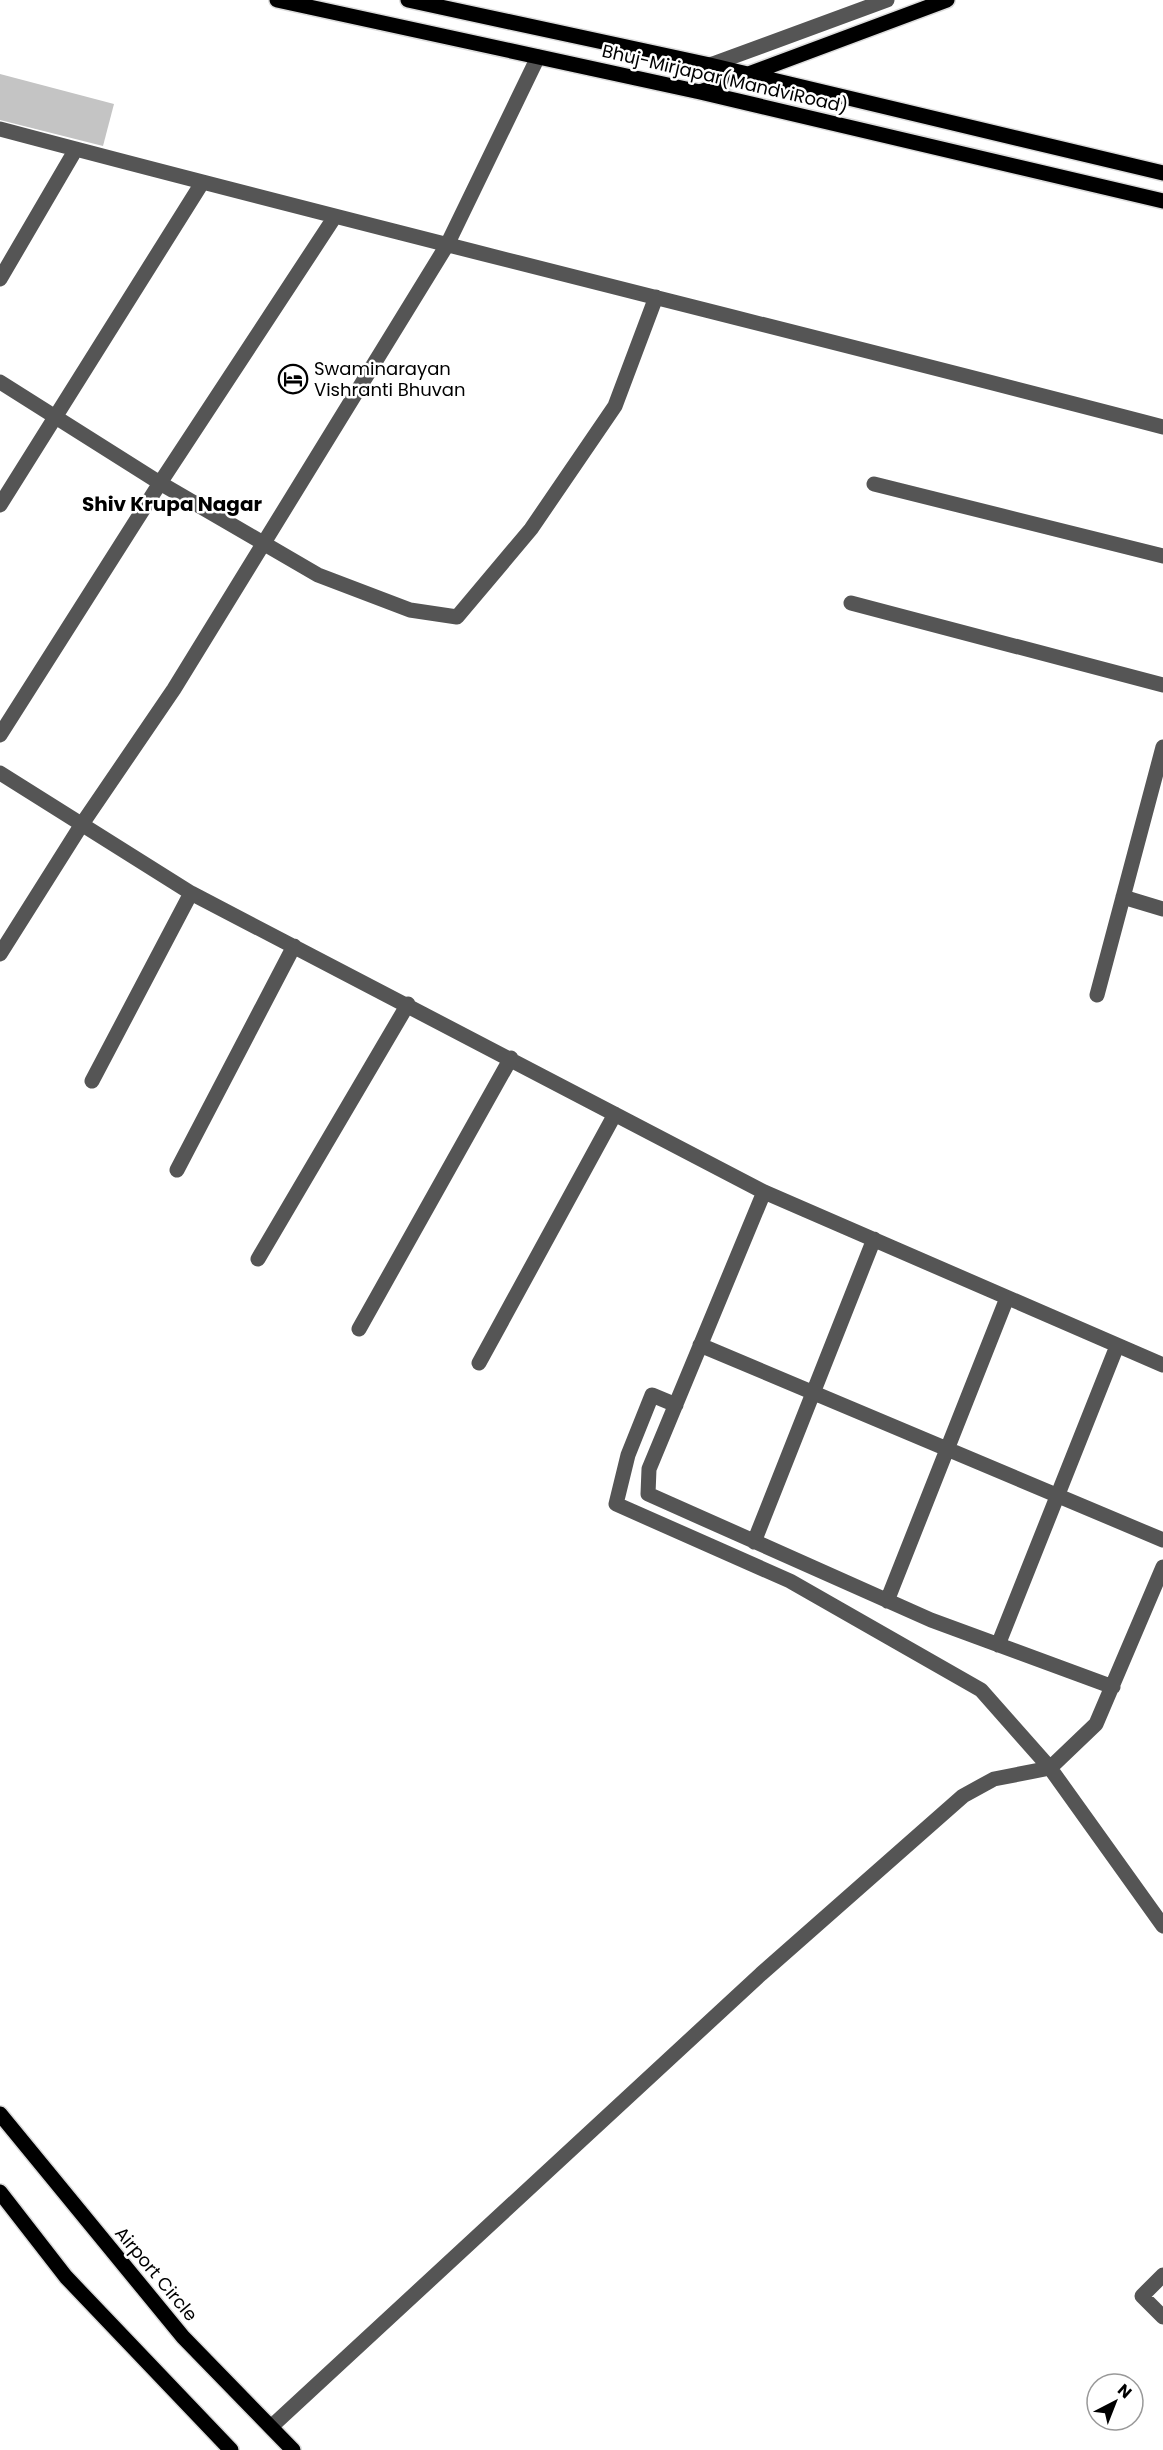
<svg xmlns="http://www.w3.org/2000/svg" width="1163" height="2450" font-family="Poppins,sans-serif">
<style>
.building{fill:#c4c4c4}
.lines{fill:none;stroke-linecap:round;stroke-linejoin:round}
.major-casing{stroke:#dbdbdb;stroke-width:18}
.minor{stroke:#555;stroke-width:15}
.major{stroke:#000;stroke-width:15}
.labels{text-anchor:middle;stroke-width:5;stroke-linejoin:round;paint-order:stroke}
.street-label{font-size:18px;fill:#000;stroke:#fff}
.poi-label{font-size:18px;fill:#000;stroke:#fff;text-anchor:start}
.neighbourhood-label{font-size:20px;font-weight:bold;fill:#000;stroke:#fff}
</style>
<rect width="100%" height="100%" fill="#fff"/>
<!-- building -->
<path class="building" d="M 0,74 L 114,104 L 103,146 L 0,120 Z"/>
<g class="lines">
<!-- major casing -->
<g class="major-casing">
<path id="major" d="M 277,0 L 700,92 L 1163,201
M 408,0 L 710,65 L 1163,173
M 700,92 L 947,0
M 0,2114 L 183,2337 L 293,2450
M 0,2192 L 66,2277 L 231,2450"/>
</g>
<!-- minor -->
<path class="minor" d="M 710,65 L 887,0
M 0,129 C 387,232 776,326 1163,427
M 0,279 L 76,149
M 0,382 L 160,483 L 318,575 L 410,610 L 457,617 L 531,529 L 615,406 L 656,297
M 874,484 L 1163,556
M 0,505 L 202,183
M 851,603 L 1163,685
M 0,735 L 160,483 L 334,218
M 0,773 L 191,893 L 764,1192 L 1163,1365
M 1123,897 L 1163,909
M 0,954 L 82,824 L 174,689 L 447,245 L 538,57
M 1097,995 L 1163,747
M 92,1081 L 191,893
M 177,1170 L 294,946
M 764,1192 L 649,1469 L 648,1494 L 931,1620 L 1113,1687
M 258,1259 L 408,1004
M 359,1329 L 511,1058
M 700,1345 L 1163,1540
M 479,1363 L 615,1114
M 676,1405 L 652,1395 L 628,1455 L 616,1504 L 790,1581 L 981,1690 L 1050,1768 L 1163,1926
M 754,1542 L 874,1239
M 887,1601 L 1007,1298
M 998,1645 L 1117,1346
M 1163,2275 L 1142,2296 L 1163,2317
M 272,2426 L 761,1974 L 963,1796 L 994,1779 L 1050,1768 L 1096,1724 L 1163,1567"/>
<!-- major -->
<use href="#major" class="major"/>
</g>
<!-- icons -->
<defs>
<g id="hotel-ring" transform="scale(1.5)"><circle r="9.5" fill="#fff" stroke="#000" stroke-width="1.5"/><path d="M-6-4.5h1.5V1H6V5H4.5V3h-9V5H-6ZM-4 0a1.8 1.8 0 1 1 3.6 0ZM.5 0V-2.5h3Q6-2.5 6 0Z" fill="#000"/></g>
</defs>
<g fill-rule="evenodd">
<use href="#hotel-ring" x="293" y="379"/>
</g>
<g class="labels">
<!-- street labels -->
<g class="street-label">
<text transform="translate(725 79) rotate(13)" y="6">Bhuj-Mirjapar(MandviRoad)</text>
<text transform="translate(156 2274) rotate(50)" y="6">Airport Circle</text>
</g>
<!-- poi labels -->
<g class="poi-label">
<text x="314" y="375">Swaminarayan<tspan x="314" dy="21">Vishranti Bhuvan</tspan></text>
</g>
<!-- neighbourhood labels -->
<g class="neighbourhood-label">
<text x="172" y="511">Shiv Krupa Nagar</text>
</g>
</g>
<!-- north arrow -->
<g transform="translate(1115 2402) rotate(42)"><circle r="28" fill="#ffffff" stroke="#999999" stroke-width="1.5"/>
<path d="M0-4.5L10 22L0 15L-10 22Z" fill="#000000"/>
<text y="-9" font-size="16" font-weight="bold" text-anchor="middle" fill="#000000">N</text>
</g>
</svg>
